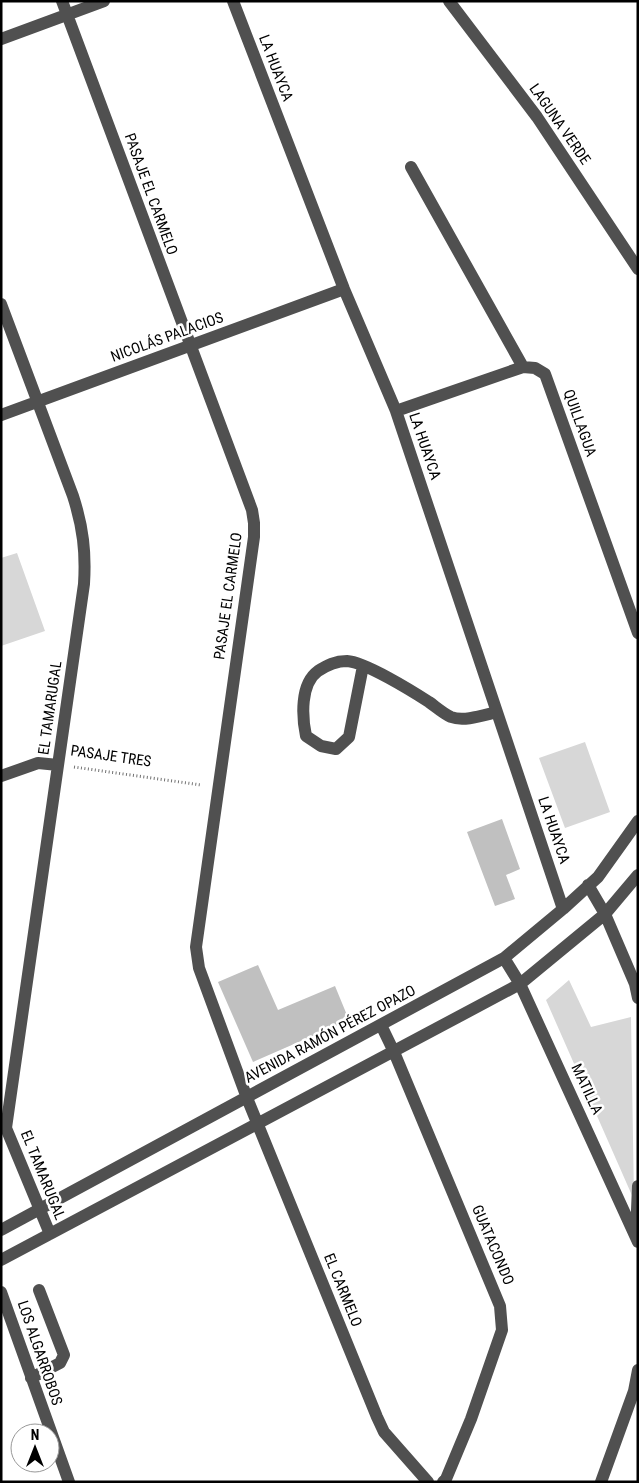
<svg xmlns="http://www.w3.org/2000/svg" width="639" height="1483" font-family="'Roboto Condensed',sans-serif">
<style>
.green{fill:#d7d7d7}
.building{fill:#c0c0c0}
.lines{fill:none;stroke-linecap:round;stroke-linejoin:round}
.path{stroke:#727272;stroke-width:3;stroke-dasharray:1 2.5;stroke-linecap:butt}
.minor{stroke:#505050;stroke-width:12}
.labels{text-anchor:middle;stroke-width:5;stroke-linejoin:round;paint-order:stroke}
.street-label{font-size:15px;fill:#000;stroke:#fff}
</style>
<rect width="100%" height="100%" fill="#fff"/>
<!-- green -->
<path class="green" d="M 17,553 L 45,631 L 1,646 L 1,558 Z
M 585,742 L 610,812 L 565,828 L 539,758 Z
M 569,980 L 591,1027 L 631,1017 L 634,1200 L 546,1000 Z"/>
<!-- building -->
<path class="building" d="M 502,819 L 520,869 L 506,875 L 515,899 L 495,906 L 467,832 Z
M 258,965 L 278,1010 L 335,986 L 349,1020 L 253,1062 L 218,982 Z"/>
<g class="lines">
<!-- path -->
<path class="path" d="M 74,767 L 201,785"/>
<!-- minor -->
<path class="minor" d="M 62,1 L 252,510 L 254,523 L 254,537 L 196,947 L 199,968 L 247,1098 L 377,1417 L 384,1432 L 428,1482
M 233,1 L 344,289 L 396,411 L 563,909
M 449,1 L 537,117 L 638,269
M 1,39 L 104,1
M 411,167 L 523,367
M 1,304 L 73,496 C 83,527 86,552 84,584 L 6,1128 L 50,1234
M 396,411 L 523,367 L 535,368 L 545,374 L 638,633
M 1,415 L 344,289
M 363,666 L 349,737 L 336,749 L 321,746 L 306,736 C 302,717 300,684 318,671 C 327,665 335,661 347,661 C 365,662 412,691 429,702 C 436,707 444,714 451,717 C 464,722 484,715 497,712
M 1,776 L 38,763 L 58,765
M 588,885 L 605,914 L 635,984 L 638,998
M 504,958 L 520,984 L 638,1242
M 381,1025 L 394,1052 L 500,1306 L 502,1330 L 471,1419 L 446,1479 L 443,1482
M 1,1230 L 504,958 L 563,909 L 598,877 L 638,821
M 636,1234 L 638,1186
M 1,1260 L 520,984 L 605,914 L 638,875
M 1,1292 L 69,1482
M 31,1378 L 60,1363 L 64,1355 L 39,1290
M 601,1482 L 634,1391 L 638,1370"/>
</g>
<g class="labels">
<!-- street labels -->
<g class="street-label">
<text transform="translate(276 68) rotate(69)" y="5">LA HUAYCA</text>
<text transform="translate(560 124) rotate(55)" y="5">LAGUNA VERDE</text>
<text transform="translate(151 194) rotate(70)" y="5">PASAJE EL CARMELO</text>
<text transform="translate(167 337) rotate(-20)" y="5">NICOLÁS PALACIOS</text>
<text transform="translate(580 423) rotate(70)" y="5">QUILLAGUA</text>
<text transform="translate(425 446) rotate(71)" y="5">LA HUAYCA</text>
<text transform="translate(228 596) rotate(-82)" y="5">PASAJE EL CARMELO</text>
<text transform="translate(50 708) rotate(-82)" y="5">EL TAMARUGAL</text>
<text transform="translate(111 756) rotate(8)" y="5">PASAJE TRES</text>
<text transform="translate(554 830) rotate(71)" y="5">LA HUAYCA</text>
<text transform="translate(330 1034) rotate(-28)" y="5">AVENIDA RAMÓN PÉREZ OPAZO</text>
<text transform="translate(587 1089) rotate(65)" y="5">MATILLA</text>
<text transform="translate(43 1175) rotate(68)" y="5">EL TAMARUGAL</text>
<text transform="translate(493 1245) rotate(67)" y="5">GUATACONDO</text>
<text transform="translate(343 1290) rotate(68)" y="5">EL CARMELO</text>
<text transform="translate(40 1353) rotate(71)" y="5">LOS ALGARROBOS</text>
</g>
</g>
<!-- border -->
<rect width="639" height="1483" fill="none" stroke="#000000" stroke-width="5"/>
<!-- north arrow -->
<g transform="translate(35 1448)"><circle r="24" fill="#ffffff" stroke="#999999"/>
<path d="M0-4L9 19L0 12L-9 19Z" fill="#000000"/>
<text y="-8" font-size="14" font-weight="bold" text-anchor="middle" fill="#000000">N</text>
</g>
</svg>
